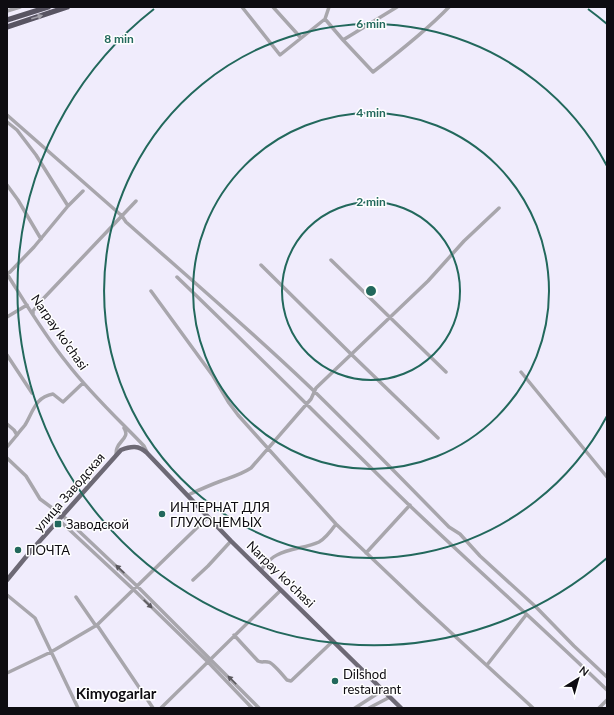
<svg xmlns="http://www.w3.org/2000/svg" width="614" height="715" font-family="Lato,sans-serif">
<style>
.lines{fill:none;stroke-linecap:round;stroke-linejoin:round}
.minor{stroke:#a8a6ac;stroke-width:3.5}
.major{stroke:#6d6975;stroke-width:4.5}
.highway{stroke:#585462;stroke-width:5.5}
.oneway{fill:#a3a1a9}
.oneway2{fill:#5b595e}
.ring{fill:none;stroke:#22685c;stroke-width:2}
.poi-dot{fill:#22685c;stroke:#fff;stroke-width:1.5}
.labels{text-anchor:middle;stroke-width:3;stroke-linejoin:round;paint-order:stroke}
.street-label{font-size:13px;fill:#0e0c11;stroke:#fff}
.poi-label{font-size:13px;fill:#0e0c11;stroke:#fff;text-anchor:start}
.quarter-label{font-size:15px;font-weight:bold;fill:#0e0c11;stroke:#fff}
.centre{fill:#22685c;stroke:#fff;stroke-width:2}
.ring-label{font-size:12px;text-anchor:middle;font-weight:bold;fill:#22685c;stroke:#fff;stroke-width:3;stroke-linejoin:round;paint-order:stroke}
</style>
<rect width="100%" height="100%" fill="#f0ecfc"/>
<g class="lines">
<!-- minor -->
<path class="minor" d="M 242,7 L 280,55 L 325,19 L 343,40 L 373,72 C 399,52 426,31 449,7
M 273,7 L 301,38
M 7,11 L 20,7
M 325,19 L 329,7
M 343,40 L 397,7
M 7,115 L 122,216 L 126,222 C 189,278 254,333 315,392 C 360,436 405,482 449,527 L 460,534 L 480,556 L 536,607 L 574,646 L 607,677
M 7,122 L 17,130 L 36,155 L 68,206
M 7,185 L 18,200 L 41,239
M 331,260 L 446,372
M 261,265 L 351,354 L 438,438
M 7,274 C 26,304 45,336 67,363 C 90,393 118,419 144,446 L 147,452
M 7,274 L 10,272 L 34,247 L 68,206 L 83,191
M 177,277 C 255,352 331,429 408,504 C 474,567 542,627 607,690
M 151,291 L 213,376 L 229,403 L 238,415 L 336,524 L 420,604 L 533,708
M 33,314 L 33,311 L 42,300 L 136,201
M 7,317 L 27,305
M 7,355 L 32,393
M 521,372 L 607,477
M 7,424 L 14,430 L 17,435 L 7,447
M 17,435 C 19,432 22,429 25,425 C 33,412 35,397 53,394 L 63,402 L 83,383
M 116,455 C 116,454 116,450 117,448 C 120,440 130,437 124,428
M 7,458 L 26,476 L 40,499 L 63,516 L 137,586 L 259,708
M 188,495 C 199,490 210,485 221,481 C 232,477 242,474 251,468 L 311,399 L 316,388 L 428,281 L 464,241 L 499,208
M 59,520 L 134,590 L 208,662 L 252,708
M 366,553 L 410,505
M 261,570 C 265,565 270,558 277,555 C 290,548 306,548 319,542 C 326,538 331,531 336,524
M 193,580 L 208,566 L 231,541
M 7,595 L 35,618 L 78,708
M 76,597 L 96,626
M 97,625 L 153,708
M 234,635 L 258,661 C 262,663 264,661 268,662 C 273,662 283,676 287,680 L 291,681 L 333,641
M 487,665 L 526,615
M 7,673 L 51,652 L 97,625 L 208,517
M 161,708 L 281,590
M 355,708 L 383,690
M 369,708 L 390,697
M 599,708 L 607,700"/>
<!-- major -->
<path class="major" d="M 7,580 L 30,552 L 121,450 C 131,446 139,445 147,453 L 231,541 L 401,708"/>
<!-- highway -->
<path class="highway" d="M 7,20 L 48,7
M 7,27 L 67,7"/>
</g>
<!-- one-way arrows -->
<defs><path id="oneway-solid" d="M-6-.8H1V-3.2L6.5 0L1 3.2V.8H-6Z"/></defs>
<use class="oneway" href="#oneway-solid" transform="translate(37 17) rotate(-18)"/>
<g class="oneway2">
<use href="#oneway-solid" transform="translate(120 569) rotate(-137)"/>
<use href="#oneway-solid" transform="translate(148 604) rotate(44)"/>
<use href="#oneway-solid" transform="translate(232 680) rotate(-135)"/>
</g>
<!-- distance rings -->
<g class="ring">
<circle cx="371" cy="291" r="89"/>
<circle cx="371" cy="291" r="178"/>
<path d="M607 416A267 267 0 1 1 607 166"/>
<path d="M607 558A356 356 0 1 1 154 9M588 9A356 356 0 0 1 607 24"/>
</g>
<!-- markers -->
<g class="poi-dot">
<circle cx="162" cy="514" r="4"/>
<rect x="54" y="520" width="8" height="8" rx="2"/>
<circle cx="18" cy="550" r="4"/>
<circle cx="335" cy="681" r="4"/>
</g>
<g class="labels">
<!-- street labels -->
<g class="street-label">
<text transform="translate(60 332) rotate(55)" y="5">Narpay ko'chasi</text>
<text transform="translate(69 492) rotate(-49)" y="5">улица Заводская</text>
<text transform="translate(281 574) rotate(44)" y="5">Narpay ko'chasi</text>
</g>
<!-- poi labels -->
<g class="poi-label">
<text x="170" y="512">ИНТЕРНАТ ДЛЯ<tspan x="170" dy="15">ГЛУХОНЕМЫХ</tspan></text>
<text x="66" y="529">Заводской</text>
<text x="26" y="555">ПОЧТА</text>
<text x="343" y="679">Dilshod<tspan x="343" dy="15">restaurant</tspan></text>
</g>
<!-- quarter labels -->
<g class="quarter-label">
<text x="116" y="699">Kimyogarlar</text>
</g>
</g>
<circle cx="371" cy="291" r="6" class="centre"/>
<g class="ring-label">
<text x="371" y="28">6 min</text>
<text x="119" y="43">8 min</text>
<text x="371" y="117">4 min</text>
<text x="371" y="206">2 min</text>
</g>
<!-- border -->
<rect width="614" height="715" fill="none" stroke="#0e0c11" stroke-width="16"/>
<!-- north arrow -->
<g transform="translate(578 679) rotate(37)" stroke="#ffffff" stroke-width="3" paint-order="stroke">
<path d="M0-3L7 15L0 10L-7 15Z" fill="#0e0c11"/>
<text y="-6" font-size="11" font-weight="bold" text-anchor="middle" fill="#0e0c11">N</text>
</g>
</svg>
